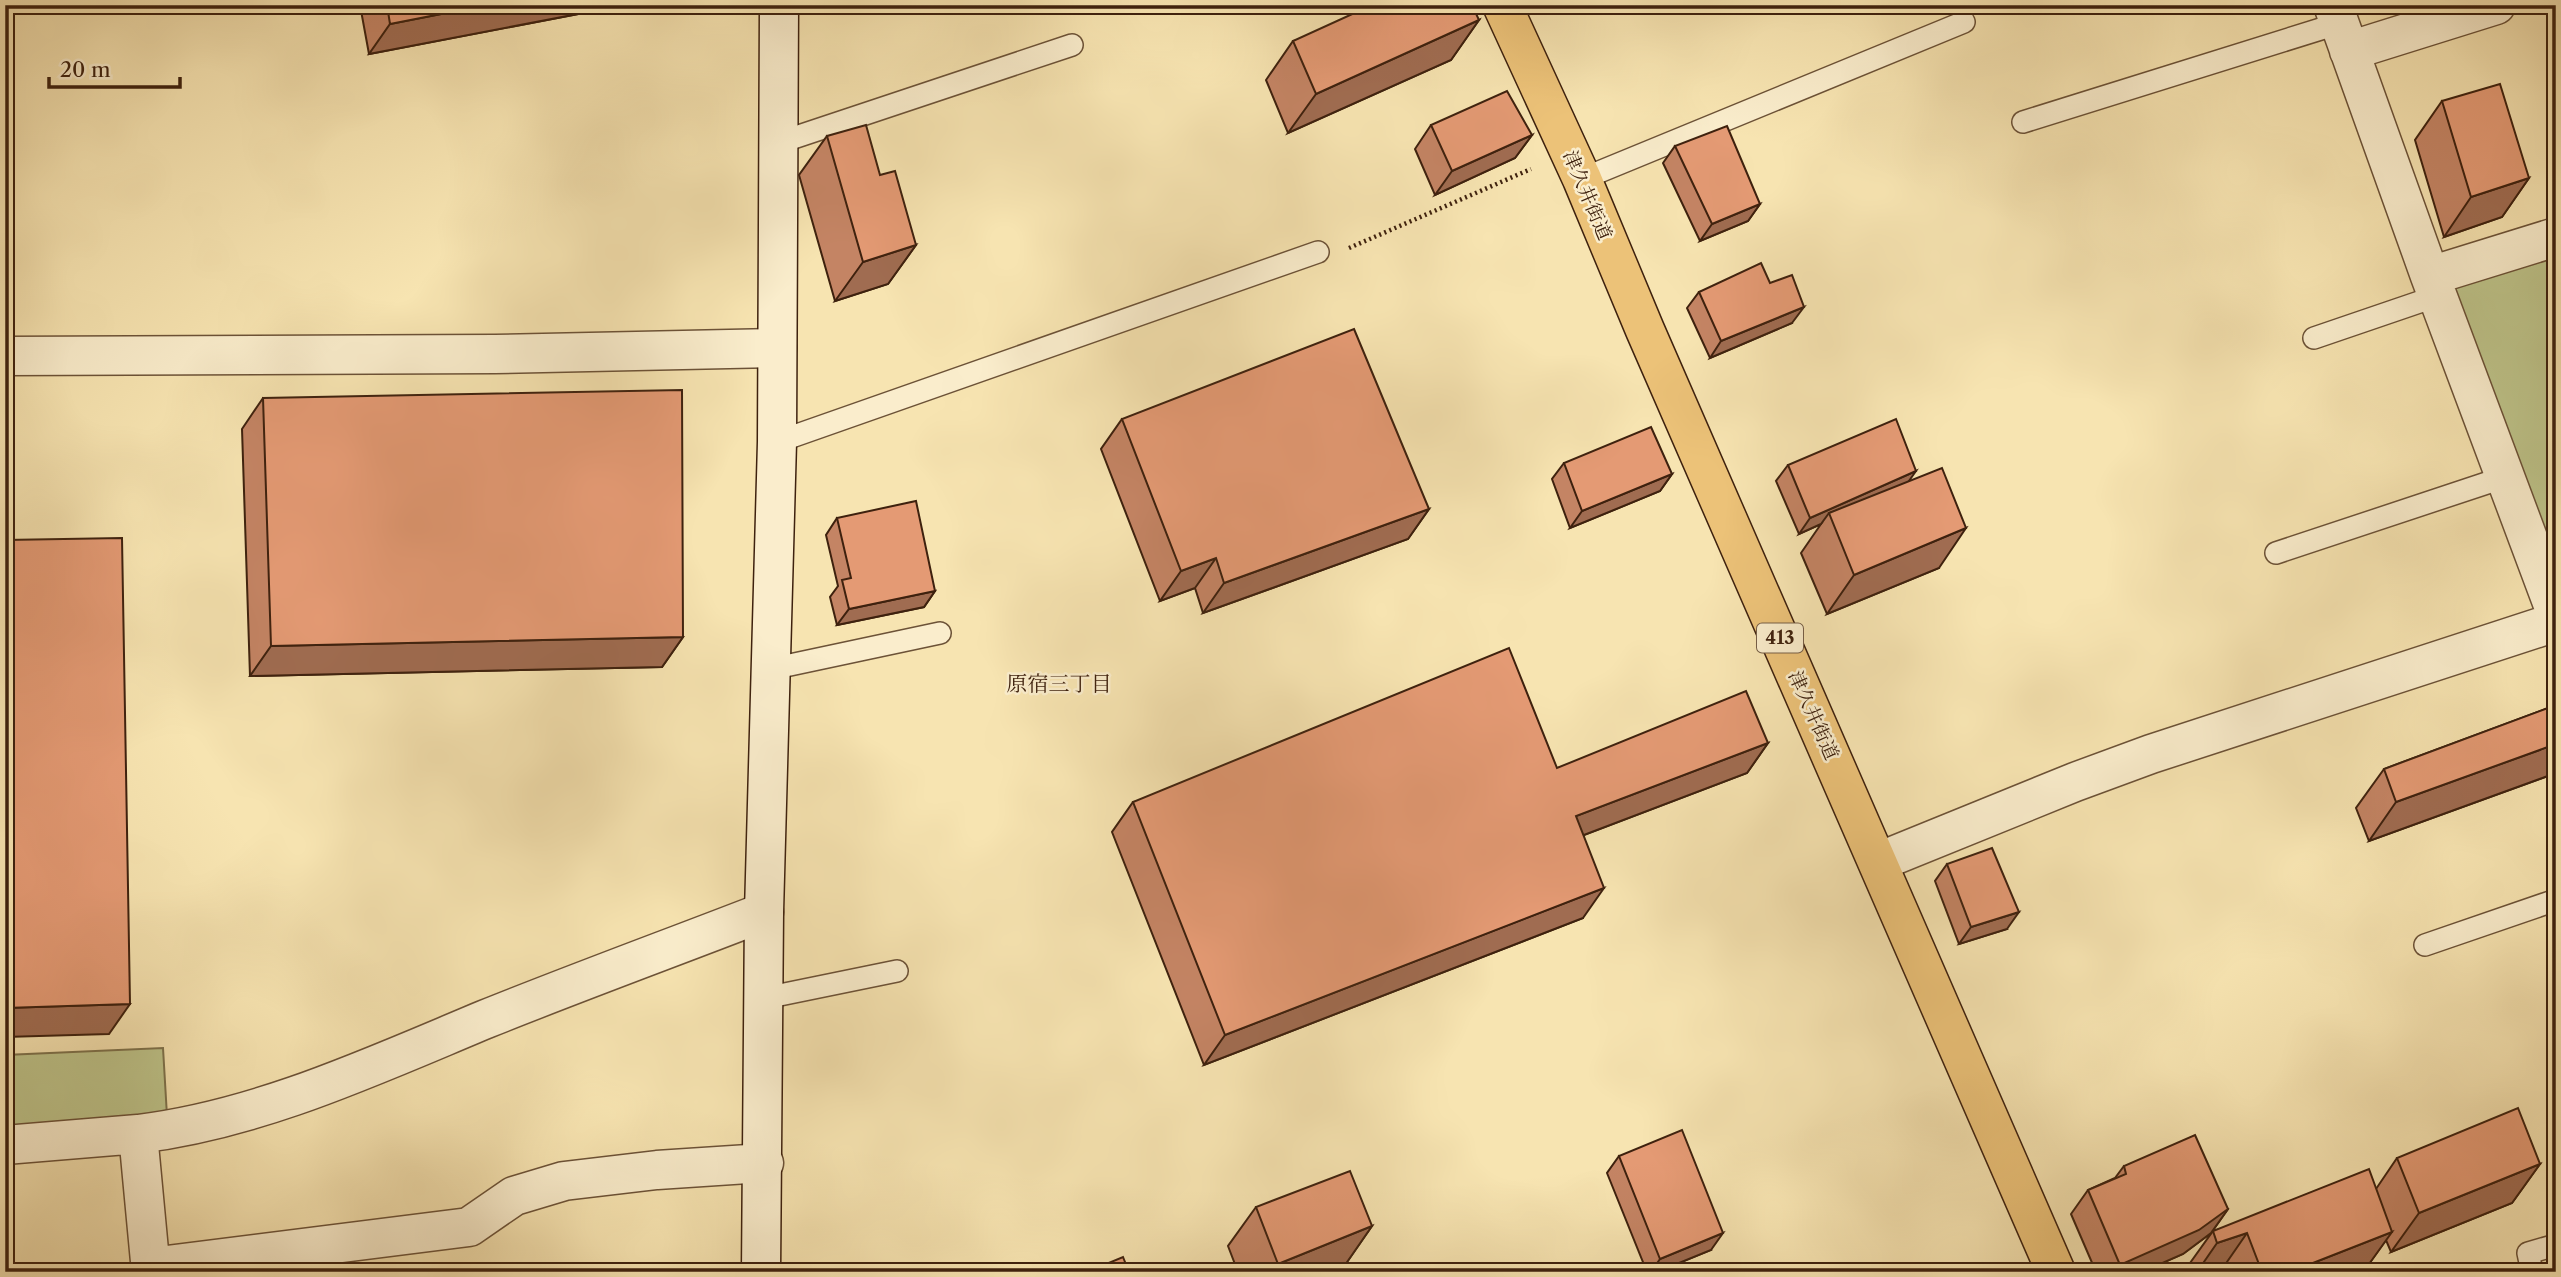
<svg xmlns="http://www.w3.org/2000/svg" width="2561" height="1277" font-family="'Libre Caslon Text','Noto Serif JP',serif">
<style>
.green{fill:#bec48a;stroke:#7e724c;stroke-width:2}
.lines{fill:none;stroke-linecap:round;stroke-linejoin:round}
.lane-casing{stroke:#6c5237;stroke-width:24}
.street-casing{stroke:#6c5237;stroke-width:41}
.secondary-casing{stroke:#3e210e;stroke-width:41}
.highway-casing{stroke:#3e210e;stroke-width:41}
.path{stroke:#3e210e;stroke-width:4.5;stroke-dasharray:2 3.5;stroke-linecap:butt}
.lane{stroke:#faedcc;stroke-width:21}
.street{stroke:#faedcc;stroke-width:38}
.secondary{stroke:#faedcc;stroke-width:38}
.highway{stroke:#ecc278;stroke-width:38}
.wall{fill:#c48464;stroke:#3e210e;stroke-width:2}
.shaded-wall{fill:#a06c51;stroke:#3e210e;stroke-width:2}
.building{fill:#e49a74;stroke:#3e210e;stroke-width:2}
.labels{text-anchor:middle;stroke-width:5;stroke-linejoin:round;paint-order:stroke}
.shield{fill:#faedcc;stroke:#765e47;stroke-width:2}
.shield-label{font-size:18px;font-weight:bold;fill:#3e210e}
.street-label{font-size:19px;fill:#3e210e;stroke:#faedcc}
.neighbourhood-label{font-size:21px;fill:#3e210e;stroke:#faedcc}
</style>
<rect width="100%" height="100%" fill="#f7e4b1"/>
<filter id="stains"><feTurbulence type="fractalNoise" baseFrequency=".00286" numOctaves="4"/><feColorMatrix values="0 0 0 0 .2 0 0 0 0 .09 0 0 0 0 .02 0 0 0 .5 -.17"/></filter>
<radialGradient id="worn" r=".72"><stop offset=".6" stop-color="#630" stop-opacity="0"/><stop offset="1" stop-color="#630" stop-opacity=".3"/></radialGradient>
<!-- green -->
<path class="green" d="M 2556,237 L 2556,613 L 2430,276 Z
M 163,1048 L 167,1116 L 5,1128 L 5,1055 Z"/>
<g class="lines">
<!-- lane casing -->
<g class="lane-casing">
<path id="lane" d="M 2023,122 L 2340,23
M 778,143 L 1072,45
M 1582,179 L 1964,22
M 2314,338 L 2437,296
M 777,442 L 1318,252
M 2276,553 L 2505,477
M 771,669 L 940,633
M 2425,945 L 2556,900
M 765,998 L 897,971
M 2532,1272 L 2528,1253 L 2556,1245"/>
</g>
<!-- street casing -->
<g class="street-casing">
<path id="street" d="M 2333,5 L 2430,276 L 2556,613
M 2349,51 L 2496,5
M 2430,276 L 2556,237
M 5,356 L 495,354 L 777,348
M 1878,862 L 2075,782 L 2151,754 L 2556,622
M 138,1134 C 260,1119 373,1066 486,1019 C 578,982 671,948 764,912
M 5,1145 L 138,1134 L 151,1272
M 151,1267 L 469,1227 L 514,1196 L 564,1181 L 657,1170 L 764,1163"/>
</g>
<!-- secondary casing -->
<g class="secondary-casing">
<path id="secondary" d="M 761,1272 L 764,912 L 777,442 L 779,5"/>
</g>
<!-- highway casing -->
<g class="highway-casing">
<path id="highway" d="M 1502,5 L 1582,179 L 1645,330 L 2056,1272"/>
</g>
<!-- path -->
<path class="path" d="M 1349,248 L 1531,169"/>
<!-- lane -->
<use href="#lane" class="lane"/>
<!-- street -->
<use href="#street" class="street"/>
<!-- secondary -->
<use href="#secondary" class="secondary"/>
<!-- highway -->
<use href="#highway" class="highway"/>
</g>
<!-- wall -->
<path class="wall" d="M 360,5 L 607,5 L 604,9 L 369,54 Z
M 1479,20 L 1451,60 L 1288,133 L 1266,80 L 1293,41 Z
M 2442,101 L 2529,178 L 2502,217 L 2444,237 L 2415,140 Z
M 1431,125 L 1532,135 L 1515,158 L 1435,195 L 1415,149 Z
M 827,136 L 880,175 L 916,245 L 888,284 L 835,301 L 799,175 Z
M 1675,146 L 1760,204 L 1748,221 L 1700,241 L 1663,163 Z
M 1770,283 L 1792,323 L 1710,358 L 1687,308 L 1699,292 Z
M 263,398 L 683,637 L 662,667 L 250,676 L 242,429 Z
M 1122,419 L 1429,509 L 1408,539 L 1203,613 L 1195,588 L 1160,601 L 1101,449 Z
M 1564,463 L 1672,474 L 1660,491 L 1570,528 L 1552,479 Z
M 1788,465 L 1909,481 L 1939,568 L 1827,614 L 1801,553 L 1821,524 L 1799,534 L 1776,481 Z
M 837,518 L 935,591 L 924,607 L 837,625 L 830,597 L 838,586 L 826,535 Z
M 2556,705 L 2556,773 L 2369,841 L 2356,808 L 2384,769 Z
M 1768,743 L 1747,773 L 1584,835 L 1583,918 L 1204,1065 L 1112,832 L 1133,802 L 1557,768 Z
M 1947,864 L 2007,929 L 1959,944 L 1935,881 Z
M 1619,1156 L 1711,1250 L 1657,1272 L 1647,1272 L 1607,1173 Z
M 2397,1158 L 2540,1164 L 2512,1203 L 2391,1252 L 2386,1240 L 2363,1272 L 2186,1272 L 2185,1270 L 2213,1231 L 2376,1189 Z
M 2124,1166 L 2228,1209 L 2211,1233 L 2183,1254 L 2142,1272 L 2096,1272 L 2071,1214 L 2088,1190 L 2115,1178 Z
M 1256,1207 L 1372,1226 L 1345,1265 L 1328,1272 L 1238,1272 L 1228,1246 Z"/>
<!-- shaded-wall -->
<path class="shaded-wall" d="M 487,5 L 607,5 L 604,9 L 369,54 L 390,24 Z
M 1479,20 L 1451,60 L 1288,133 L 1316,94 Z
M 1532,135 L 1515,158 L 1435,195 L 1452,171 Z
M 2529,178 L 2502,217 L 2444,237 L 2471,197 Z
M 1760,204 L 1748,221 L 1700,241 L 1712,224 Z
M 916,245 L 888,284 L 835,301 L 863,262 Z
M 1804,307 L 1792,323 L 1710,358 L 1721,341 Z
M 1916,471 L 1904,488 L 1829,513 L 1821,524 L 1799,534 L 1810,518 Z
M 1672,474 L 1660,491 L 1570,528 L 1582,511 Z
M 1429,509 L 1408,539 L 1203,613 L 1224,583 Z
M 1966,528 L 1939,568 L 1827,614 L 1854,575 Z
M 1216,558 L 1195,588 L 1160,601 L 1181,571 Z
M 935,591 L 924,607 L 837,625 L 849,609 Z
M 683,637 L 662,667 L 250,676 L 271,646 Z
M 1768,743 L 1747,773 L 1555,846 L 1576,816 Z
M 2556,744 L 2556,773 L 2369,841 L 2396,802 Z
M 1604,888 L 1583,918 L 1204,1065 L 1225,1035 Z
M 2019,912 L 2007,929 L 1959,944 L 1971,927 Z
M 130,1004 L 109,1034 L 5,1037 L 5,1008 Z
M 2540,1164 L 2512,1203 L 2391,1252 L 2419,1213 Z
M 2228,1209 L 2211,1233 L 2183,1254 L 2142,1272 L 2116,1272 L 2120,1265 Z
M 1372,1226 L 1345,1265 L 1328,1272 L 1273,1272 L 1278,1264 Z
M 2392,1232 L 2364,1271 L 2290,1272 Z
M 1723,1233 L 1711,1250 L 1657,1272 L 1651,1272 L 1660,1259 Z
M 2247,1233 L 2220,1272 L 2197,1272 L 2217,1243 Z"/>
<!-- building -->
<path class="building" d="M 387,5 L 487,5 L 390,24 Z
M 1372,5 L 1472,5 L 1479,20 L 1316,94 L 1293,41 Z
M 2500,84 L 2529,178 L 2471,197 L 2442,101 Z
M 1507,91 L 1532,135 L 1452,171 L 1431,125 Z
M 866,125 L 880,175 L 895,171 L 916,245 L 863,262 L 827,136 Z
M 1727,126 L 1760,204 L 1712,224 L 1675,146 Z
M 1761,263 L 1770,283 L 1792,275 L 1804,307 L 1721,341 L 1699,292 Z
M 1354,329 L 1429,509 L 1224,583 L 1216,558 L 1181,571 L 1122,419 Z
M 682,390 L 683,637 L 271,646 L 263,398 Z
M 1896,419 L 1916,471 L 1810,518 L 1788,465 Z
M 1651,427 L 1672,474 L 1582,511 L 1564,463 Z
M 1942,468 L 1966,528 L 1854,575 L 1829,513 Z
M 916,501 L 935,591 L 849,609 L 842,580 L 851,578 L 837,518 Z
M 122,538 L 130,1004 L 5,1008 L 5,540 Z
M 1509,648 L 1557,768 L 1746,691 L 1768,743 L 1576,816 L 1604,888 L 1225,1035 L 1133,802 Z
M 2556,705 L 2556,744 L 2396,802 L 2384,769 Z
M 1992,848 L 2019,912 L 1971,927 L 1947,864 Z
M 2518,1108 L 2540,1164 L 2419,1213 L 2397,1158 Z
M 1682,1130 L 1723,1233 L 1660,1259 L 1619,1156 Z
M 2195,1135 L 2228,1209 L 2199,1230 L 2120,1265 L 2088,1190 L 2126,1174 L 2124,1166 Z
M 2369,1169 L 2392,1232 L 2290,1272 L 2262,1272 L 2247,1233 L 2217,1243 L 2213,1231 Z
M 1350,1171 L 1372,1226 L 1278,1264 L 1256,1207 Z
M 1123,1257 L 1129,1272 L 1087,1272 Z"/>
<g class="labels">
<!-- shield labels -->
<rect class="shield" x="1757" y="623.5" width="46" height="29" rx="5"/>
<g class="shield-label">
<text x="1780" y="644">413</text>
</g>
<!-- street labels -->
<g class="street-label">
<text transform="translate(1588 195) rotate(67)" y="7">津久井街道</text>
<text transform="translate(1814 715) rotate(66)" y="7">津久井街道</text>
</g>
<!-- neighbourhood labels -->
<g class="neighbourhood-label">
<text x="1059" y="691">原宿三丁目</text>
</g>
</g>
<!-- margin -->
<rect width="2561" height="1277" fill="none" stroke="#f7e4b1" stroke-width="28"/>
<rect x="7" y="7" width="2547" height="1263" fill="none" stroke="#3e210e" stroke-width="3.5"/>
<rect x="14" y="14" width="2533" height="1249" fill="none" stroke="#3e210e" stroke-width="2"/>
<!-- scale -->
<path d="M49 77v10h131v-10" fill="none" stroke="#3e210e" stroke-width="3.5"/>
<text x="60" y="77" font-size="21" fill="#3e210e" stroke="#faedcc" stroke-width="5" paint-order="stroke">20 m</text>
<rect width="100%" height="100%" filter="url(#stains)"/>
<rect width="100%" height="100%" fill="url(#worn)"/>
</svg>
